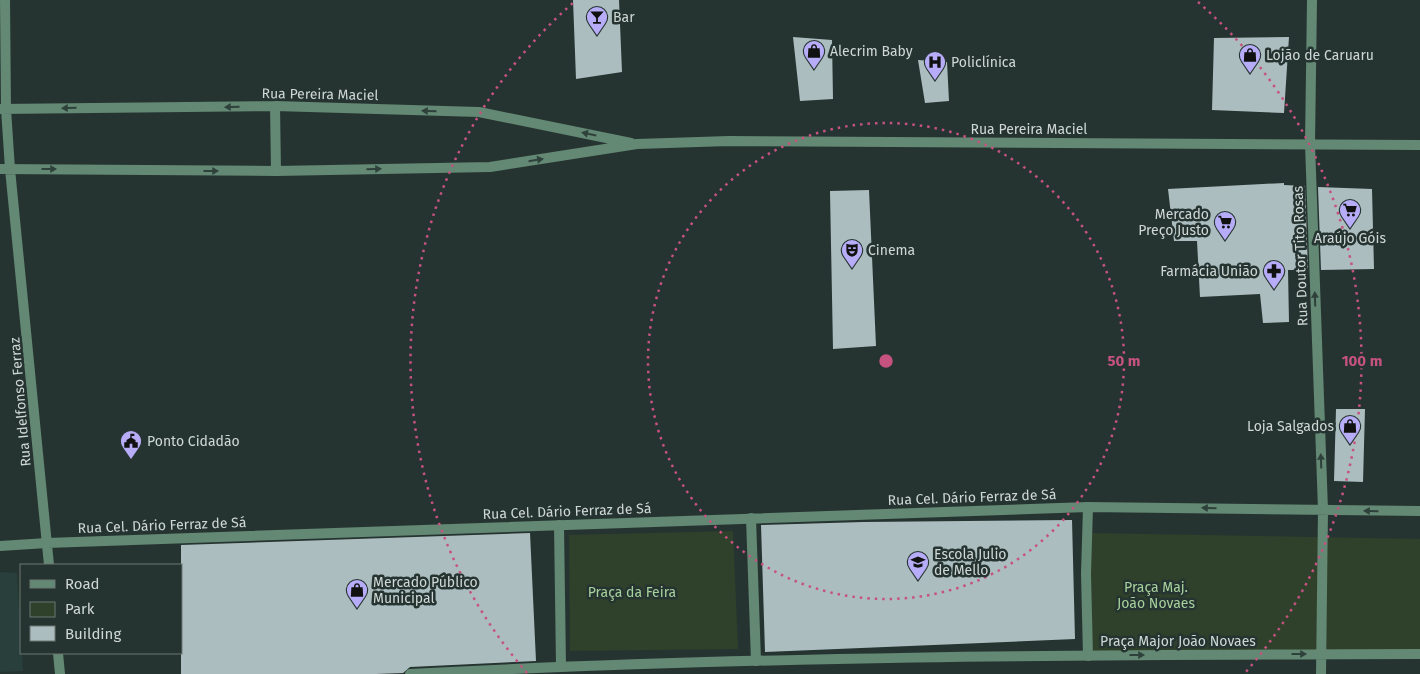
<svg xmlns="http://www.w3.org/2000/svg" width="1420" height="674" font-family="'Fira Sans',sans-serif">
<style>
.built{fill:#283f3b}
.green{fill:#2f412a}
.building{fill:#acbdbf}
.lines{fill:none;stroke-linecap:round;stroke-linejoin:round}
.minor{stroke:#638874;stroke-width:10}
.tertiary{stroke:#638874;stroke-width:10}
.oneway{fill:#2f413b}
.ring{fill:none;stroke:#c65280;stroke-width:2.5;stroke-dasharray:2.5 5}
.labels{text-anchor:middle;stroke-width:5;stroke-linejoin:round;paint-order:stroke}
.poi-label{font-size:14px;fill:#cfd8d6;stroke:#263431;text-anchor:start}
.street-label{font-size:14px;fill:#cfd8d6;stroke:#263431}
.park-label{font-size:14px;fill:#a7d19c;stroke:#263431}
.centre{fill:#c65280;stroke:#263431;stroke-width:2.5}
.ring-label{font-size:15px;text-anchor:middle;font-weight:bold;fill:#c65280;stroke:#263431;stroke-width:5;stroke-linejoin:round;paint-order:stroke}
</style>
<rect width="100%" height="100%" fill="#263431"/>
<!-- built -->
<path class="built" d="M 0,572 L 17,573 L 23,671 L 0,672 Z"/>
<!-- green -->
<path class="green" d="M 733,531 L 738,649 L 570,651 L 569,535 Z
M 1090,533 L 1420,539 L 1420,656 L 1088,656 Z"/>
<!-- building -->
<path class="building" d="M 573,0 L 619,0 L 622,72 L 576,79 Z
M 793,37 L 832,40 L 833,99 L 800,101 Z
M 1289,37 L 1284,113 L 1212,110 L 1214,38 Z
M 918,60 L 947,62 L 949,101 L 925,103 Z
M 1284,183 L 1284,185 L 1305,186 L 1308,270 L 1288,270 L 1289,322 L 1263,323 L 1260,294 L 1200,297 L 1197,241 L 1174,241 L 1168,189 Z
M 1318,187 L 1372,189 L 1374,269 L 1321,270 Z
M 869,190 L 876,346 L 833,349 L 830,191 Z
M 1336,409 L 1365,409 L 1363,482 L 1334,481 Z
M 1072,520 L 1075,639 L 765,652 L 761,525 L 863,522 Z
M 530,533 L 536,661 L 410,667 L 403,673 L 376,674 L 181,674 L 181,545 Z"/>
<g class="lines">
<!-- minor -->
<path class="minor" d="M 1088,507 L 1086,574 L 1088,656
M 751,518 L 756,661
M 559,525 L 561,666
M 0,546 L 47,543"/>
<!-- tertiary -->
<path class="tertiary" d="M 5,0 L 6,109 L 10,169 L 49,565
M 1312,0 L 1310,144 L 1323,510 L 1321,674
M 275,106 L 276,171
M 0,109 L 275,106 L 479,112 L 631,143
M 0,169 L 276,171 L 490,167 L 637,144 L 729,141 L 1420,145
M 47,543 L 1088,507 L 1420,511
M 58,653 L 60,674
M 410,674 C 746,656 1083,655 1420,654"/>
</g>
<!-- one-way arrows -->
<defs><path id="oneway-solid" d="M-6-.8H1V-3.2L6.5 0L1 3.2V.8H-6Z" transform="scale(1.25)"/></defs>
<g class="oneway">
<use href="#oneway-solid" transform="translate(232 107) rotate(179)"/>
<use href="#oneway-solid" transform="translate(69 108) rotate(179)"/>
<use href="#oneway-solid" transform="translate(429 111) rotate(-178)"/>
<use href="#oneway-solid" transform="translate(589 134) rotate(-168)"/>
<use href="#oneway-solid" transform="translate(536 160) rotate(-9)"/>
<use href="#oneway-solid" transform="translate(49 169)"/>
<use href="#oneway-solid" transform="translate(374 169) rotate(-1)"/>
<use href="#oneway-solid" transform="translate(211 171)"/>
<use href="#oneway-solid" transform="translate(1315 299) rotate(-92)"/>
<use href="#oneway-solid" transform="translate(1321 461) rotate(-92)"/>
<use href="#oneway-solid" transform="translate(1209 508) rotate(-179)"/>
<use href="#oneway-solid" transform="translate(1371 511) rotate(-179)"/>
<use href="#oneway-solid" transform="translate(1299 654)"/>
<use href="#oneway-solid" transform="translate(1137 655)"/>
</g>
<!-- distance rings -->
<g class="ring">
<circle cx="886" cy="361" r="238"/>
<path d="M527 673A476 476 0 0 1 574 2M1198 2A476 476 0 0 1 1245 673"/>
</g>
<!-- icons -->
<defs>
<g id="bar-pin" transform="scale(1.125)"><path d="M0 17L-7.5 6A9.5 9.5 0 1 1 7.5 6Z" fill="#b6acf8" stroke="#263431"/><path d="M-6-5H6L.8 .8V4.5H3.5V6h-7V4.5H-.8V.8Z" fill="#111"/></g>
<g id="shop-pin" transform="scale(1.125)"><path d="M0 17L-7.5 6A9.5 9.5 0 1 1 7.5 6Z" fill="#b6acf8" stroke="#263431"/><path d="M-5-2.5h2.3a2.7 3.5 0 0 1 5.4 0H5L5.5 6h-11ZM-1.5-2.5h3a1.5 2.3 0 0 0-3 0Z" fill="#111"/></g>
<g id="hospital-pin" transform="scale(1.125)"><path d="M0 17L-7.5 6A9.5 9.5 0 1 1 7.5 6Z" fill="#b6acf8" stroke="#263431"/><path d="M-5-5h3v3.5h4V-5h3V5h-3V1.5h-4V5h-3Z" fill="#111"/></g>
<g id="supermarket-pin" transform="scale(1.125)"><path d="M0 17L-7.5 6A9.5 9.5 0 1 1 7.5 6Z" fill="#b6acf8" stroke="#263431"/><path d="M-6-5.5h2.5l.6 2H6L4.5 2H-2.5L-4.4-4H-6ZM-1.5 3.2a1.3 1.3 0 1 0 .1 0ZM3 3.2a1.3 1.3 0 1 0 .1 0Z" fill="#111"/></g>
<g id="theatre-pin" transform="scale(1.125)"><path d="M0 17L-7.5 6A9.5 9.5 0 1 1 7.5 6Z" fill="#b6acf8" stroke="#263431"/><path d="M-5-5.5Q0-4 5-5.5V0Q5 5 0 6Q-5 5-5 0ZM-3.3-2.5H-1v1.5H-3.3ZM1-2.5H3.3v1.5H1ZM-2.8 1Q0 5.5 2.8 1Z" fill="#111"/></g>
<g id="pharmacy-pin" transform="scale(1.125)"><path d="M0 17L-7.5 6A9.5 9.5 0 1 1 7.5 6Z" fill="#b6acf8" stroke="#263431"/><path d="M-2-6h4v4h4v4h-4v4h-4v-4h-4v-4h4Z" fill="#111"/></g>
<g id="civic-pin" transform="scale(1.125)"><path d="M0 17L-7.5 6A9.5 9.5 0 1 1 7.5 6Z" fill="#b6acf8" stroke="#263431"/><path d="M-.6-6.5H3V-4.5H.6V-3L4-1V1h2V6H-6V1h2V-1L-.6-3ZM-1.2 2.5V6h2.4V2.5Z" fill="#111"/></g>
<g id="university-pin" transform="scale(1.125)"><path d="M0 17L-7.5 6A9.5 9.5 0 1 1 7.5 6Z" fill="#b6acf8" stroke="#263431"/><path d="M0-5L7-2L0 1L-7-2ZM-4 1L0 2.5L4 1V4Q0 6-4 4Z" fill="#111"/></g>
</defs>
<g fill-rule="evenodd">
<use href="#bar-pin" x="597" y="17"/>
<use href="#shop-pin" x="814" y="51"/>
<use href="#shop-pin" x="1250" y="55"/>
<use href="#hospital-pin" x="935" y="62"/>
<use href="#supermarket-pin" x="1350" y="210"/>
<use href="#supermarket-pin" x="1225" y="222"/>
<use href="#theatre-pin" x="852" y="250"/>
<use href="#pharmacy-pin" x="1274" y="271"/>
<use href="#shop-pin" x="1350" y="426"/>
<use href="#civic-pin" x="131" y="441"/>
<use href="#university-pin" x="918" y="562"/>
<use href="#shop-pin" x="357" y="590"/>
</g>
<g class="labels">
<!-- poi labels -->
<g class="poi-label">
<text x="613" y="22">Bar</text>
<text x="830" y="56">Alecrim Baby</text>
<text x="1266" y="60">Lojão de Caruaru</text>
<text x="951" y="67">Policlínica</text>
<text x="1209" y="219" text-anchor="end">Mercado<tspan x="1209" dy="16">Preço Justo</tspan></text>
<text x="1350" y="243" text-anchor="middle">Araújo Góis</text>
<text x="868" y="255">Cinema</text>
<text x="1258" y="276" text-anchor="end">Farmácia União</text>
<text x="1334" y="431" text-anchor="end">Loja Salgados</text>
<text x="147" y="446">Ponto Cidadão</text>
<text x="934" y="559">Escola Julio<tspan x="934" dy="16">de Mello</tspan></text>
<text x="373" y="587">Mercado Público<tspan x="373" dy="16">Municipal</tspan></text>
</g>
<!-- street labels -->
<g class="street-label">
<text transform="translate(320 94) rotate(1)" y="5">Rua Pereira Maciel</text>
<text x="1029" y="134">Rua Pereira Maciel</text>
<text transform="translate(1300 256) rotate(-92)" y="5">Rua Doutor Tito Rosas</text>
<text transform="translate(20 402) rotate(-95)" y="5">Rua Idelfonso Ferraz</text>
<text transform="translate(972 497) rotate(-2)" y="5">Rua Cel. Dário Ferraz de Sá</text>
<text transform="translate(567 511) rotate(-2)" y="5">Rua Cel. Dário Ferraz de Sá</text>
<text transform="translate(162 525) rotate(-2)" y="5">Rua Cel. Dário Ferraz de Sá</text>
<text x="1178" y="646">Praça Major João Novaes</text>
</g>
<!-- park labels -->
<g class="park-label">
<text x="1156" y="592">Praça Maj.<tspan x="1156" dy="16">João Novaes</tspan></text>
<text x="632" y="597">Praça da Feira</text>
</g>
</g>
<circle cx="886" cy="361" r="8" class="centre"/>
<g class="ring-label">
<text x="1124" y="366">50 m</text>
<text x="1362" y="366">100 m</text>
</g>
<!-- legend -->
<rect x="20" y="564" width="162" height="90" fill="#263431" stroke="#6a7673"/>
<rect x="30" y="580" width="25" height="8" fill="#638874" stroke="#6a7673"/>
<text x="65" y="589" font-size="15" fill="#cfd8d6">Road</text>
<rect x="30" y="602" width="25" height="15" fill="#2f412a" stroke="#6a7673"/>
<text x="65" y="614" font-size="15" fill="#cfd8d6">Park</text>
<rect x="30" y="626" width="25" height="15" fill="#acbdbf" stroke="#6a7673"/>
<text x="65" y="639" font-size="15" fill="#cfd8d6">Building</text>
</svg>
